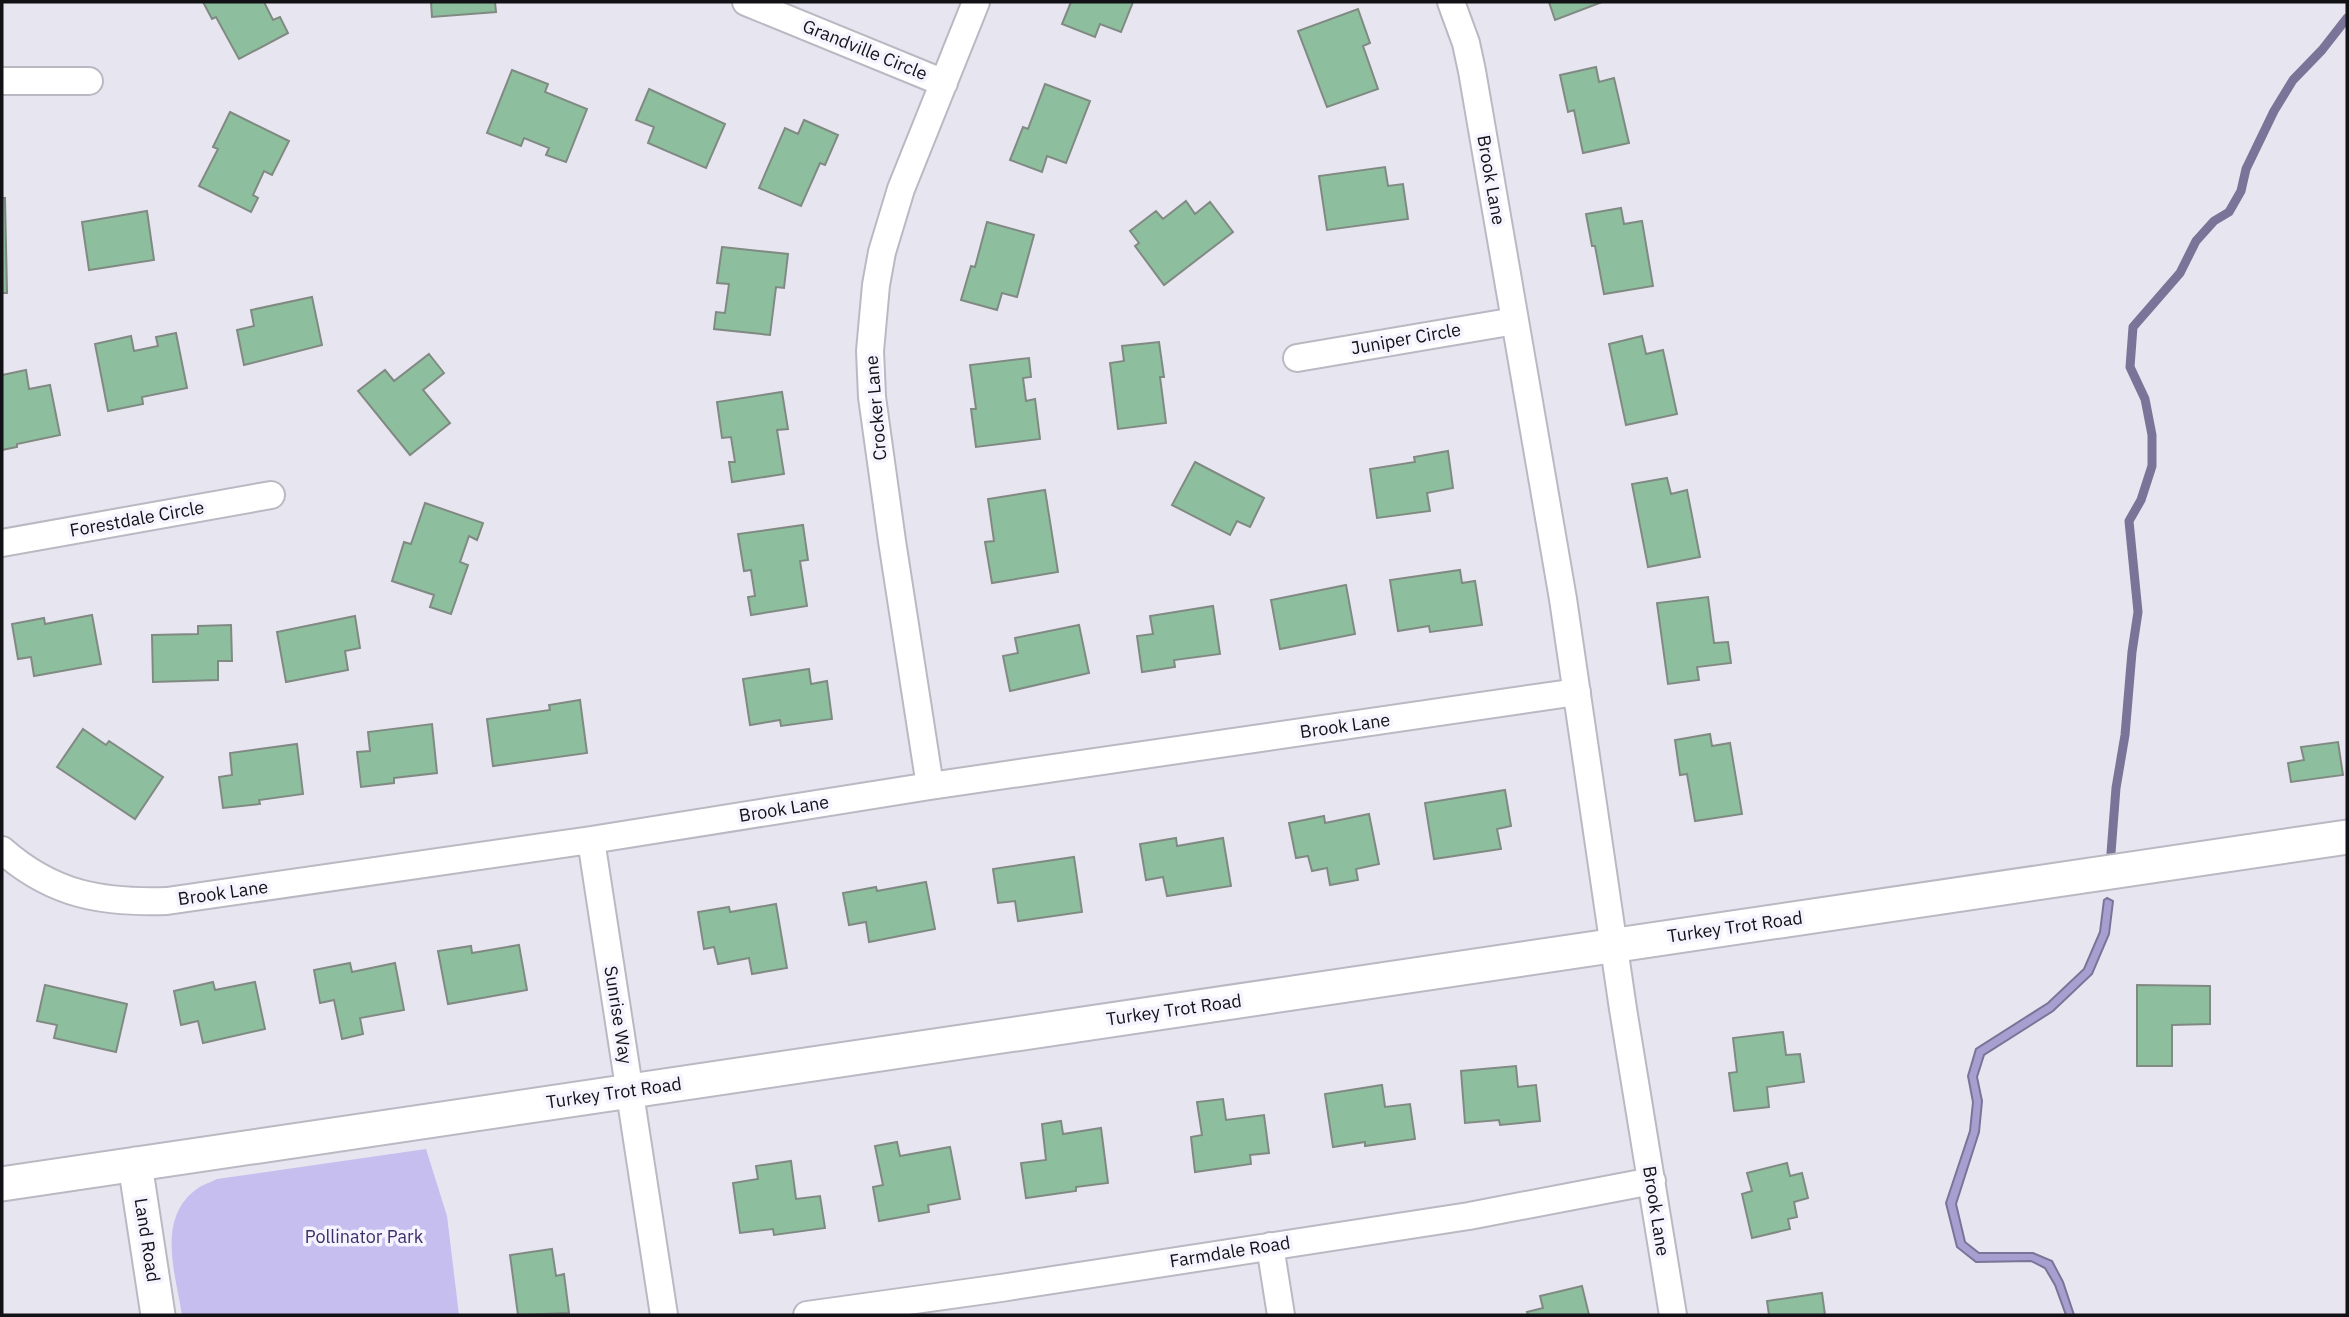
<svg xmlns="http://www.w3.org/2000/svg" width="2349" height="1317" font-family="'IBM Plex Sans',sans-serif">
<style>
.green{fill:#c5beef}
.water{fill:#a79fd0;stroke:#7a7498;stroke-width:2}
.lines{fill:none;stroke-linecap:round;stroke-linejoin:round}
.stream{stroke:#7a7498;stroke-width:9}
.building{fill:#8dbf9f;stroke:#808a83;stroke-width:2}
.minor-casing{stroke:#bab9c3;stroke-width:30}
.tertiary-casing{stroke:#bab9c3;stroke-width:37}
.minor{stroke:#fff;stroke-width:26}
.tertiary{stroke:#fff;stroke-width:33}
.labels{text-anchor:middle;stroke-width:7;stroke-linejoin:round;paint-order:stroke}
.street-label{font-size:18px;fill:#121115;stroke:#f4f3fe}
.park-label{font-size:18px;fill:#3d2e6a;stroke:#f4f3fe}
</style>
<rect width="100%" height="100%" fill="#e7e6f0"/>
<!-- green -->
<path class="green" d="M 426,1149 L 447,1216 L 459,1315 L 182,1315 C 176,1276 157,1222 193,1192 C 199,1186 209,1183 217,1179 Z"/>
<!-- water -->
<path class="water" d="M 2107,898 L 2113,901 L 2109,934 L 2092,974 L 2053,1011 L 1984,1055 L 1977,1077 L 1982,1101 L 1979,1132 L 1956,1204 L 1965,1242 L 1979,1253 L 2033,1253 L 2052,1261 L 2063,1282 L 2074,1315 L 2066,1315 L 2055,1285 L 2045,1268 L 2031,1261 L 1976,1262 L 1957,1247 L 1946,1203 L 1970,1131 L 1973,1102 L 1968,1076 L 1976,1049 L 2048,1003 L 2084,969 L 2100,932 L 2104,900 Z"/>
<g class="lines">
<!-- stream -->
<path class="stream" d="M 2111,853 L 2116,788 L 2125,735 L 2132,652 L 2138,612 L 2129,521 L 2141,500 L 2152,466 L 2152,435 L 2145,399 L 2130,367 L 2133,327 L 2180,273 L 2196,241 L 2214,221 L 2229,212 L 2241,191 L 2246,169 L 2274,111 L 2293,80 L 2322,50 L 2347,18"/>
</g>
<!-- building -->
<path class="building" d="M 203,2 L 264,2 L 273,20 L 280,17 L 288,33 L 239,59 L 216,17 L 212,19 Z
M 431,2 L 495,2 L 496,12 L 432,17 Z
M 1071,2 L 1133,2 L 1121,32 L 1100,24 L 1095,37 L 1062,24 Z
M 1549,2 L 1602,2 L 1555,20 Z
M 1358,9 L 1370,43 L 1363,46 L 1378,89 L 1327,107 L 1298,31 Z
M 1596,67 L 1599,82 L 1614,78 L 1629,143 L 1583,153 L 1574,110 L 1568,112 L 1560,75 Z
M 512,70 L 548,84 L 545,92 L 587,109 L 566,162 L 546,155 L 549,148 L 524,138 L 521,146 L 487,133 Z
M 1045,84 L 1090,101 L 1066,163 L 1047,156 L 1042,172 L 1010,160 L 1023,127 L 1028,129 Z
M 649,89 L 725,124 L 706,168 L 648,143 L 654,127 L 636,120 Z
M 230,112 L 289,141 L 272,175 L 264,171 L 253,195 L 258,198 L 251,212 L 199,186 L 218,149 L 213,147 Z
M 804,120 L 838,135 L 825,165 L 820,163 L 801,206 L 759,188 L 785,128 L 798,134 Z
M 1385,167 L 1388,186 L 1403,184 L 1408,219 L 1327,230 L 1319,176 Z
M 2,198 L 5,198 L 7,293 L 2,293 Z
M 1186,201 L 1195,214 L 1210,202 L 1233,232 L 1164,285 L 1135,246 L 1139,243 L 1130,231 L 1156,211 L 1163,219 Z
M 1621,208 L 1624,224 L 1642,221 L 1653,286 L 1604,294 L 1595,246 L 1592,246 L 1586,214 Z
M 147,211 L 154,260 L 89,270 L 82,222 Z
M 987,222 L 1034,235 L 1017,297 L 1002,293 L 997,310 L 961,300 L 971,266 L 975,267 Z
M 722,247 L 788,254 L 784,288 L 776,287 L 770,335 L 714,329 L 716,312 L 725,313 L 729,284 L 717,283 Z
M 312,297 L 322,345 L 244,365 L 237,330 L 254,326 L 251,310 Z
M 176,333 L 187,388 L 142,397 L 143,404 L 108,411 L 95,344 L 131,336 L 134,351 L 158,346 L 156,337 Z
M 1642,336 L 1646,354 L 1663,350 L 1677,414 L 1626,425 L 1609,344 Z
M 1159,342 L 1164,377 L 1160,377 L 1166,423 L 1118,429 L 1110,363 L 1124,361 L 1122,346 Z
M 429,354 L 444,373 L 423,390 L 450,423 L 410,455 L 358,391 L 385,370 L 394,381 Z
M 1029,358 L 1031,377 L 1023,378 L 1026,401 L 1035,399 L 1040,439 L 976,447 L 971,409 L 976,409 L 970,365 Z
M 26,370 L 29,389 L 50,385 L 60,435 L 17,444 L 17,447 L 2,450 L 2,375 Z
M 782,392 L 788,429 L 777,430 L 784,474 L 732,482 L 729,462 L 735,462 L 731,437 L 722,438 L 717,402 Z
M 1448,451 L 1453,488 L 1427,493 L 1430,511 L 1377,518 L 1370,469 L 1415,462 L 1414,457 Z
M 1195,462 L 1264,498 L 1250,527 L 1237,521 L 1230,535 L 1172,505 Z
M 1667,478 L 1671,494 L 1687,490 L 1700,557 L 1648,567 L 1632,484 Z
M 1045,490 L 1058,572 L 992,583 L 985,542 L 994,541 L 988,499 Z
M 425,503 L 483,523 L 477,540 L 469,536 L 460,562 L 468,565 L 451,614 L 430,607 L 434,595 L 392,581 L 404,542 L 411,544 Z
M 803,525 L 808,560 L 800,561 L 807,606 L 751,615 L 748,597 L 755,596 L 751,570 L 744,571 L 738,534 Z
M 1460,570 L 1462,583 L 1475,581 L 1482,625 L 1430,632 L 1429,626 L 1398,631 L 1390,580 Z
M 1346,585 L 1355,634 L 1280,649 L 1271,600 Z
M 1708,597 L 1714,643 L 1728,642 L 1731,663 L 1697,667 L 1699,680 L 1668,684 L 1657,603 Z
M 1213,606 L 1220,654 L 1174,660 L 1175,667 L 1142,672 L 1137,636 L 1153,634 L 1150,616 Z
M 92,615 L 101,664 L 34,676 L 31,657 L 18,659 L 12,624 L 44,618 L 45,624 Z
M 355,616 L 360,648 L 345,651 L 348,670 L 286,682 L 277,632 Z
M 231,625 L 232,661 L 218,661 L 218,680 L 153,682 L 152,635 L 198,634 L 198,626 Z
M 1079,625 L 1089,673 L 1010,691 L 1003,656 L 1018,653 L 1015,638 Z
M 809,669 L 811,684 L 827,681 L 832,719 L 781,726 L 780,720 L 750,725 L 743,679 Z
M 580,700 L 587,753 L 493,766 L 487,719 L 550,710 L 549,705 Z
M 432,724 L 437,773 L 394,778 L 394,783 L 361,787 L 357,752 L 370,751 L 368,732 Z
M 83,729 L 106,745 L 109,741 L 163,777 L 135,819 L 57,767 Z
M 1710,734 L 1712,746 L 1730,743 L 1742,814 L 1695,821 L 1687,774 L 1680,775 L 1675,740 Z
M 2338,742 L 2343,775 L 2291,782 L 2288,763 L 2304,760 L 2301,747 Z
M 297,744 L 303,794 L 259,800 L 260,804 L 223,808 L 219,777 L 232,775 L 230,753 Z
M 1505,790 L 1511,826 L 1497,829 L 1501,849 L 1434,859 L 1425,803 Z
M 1369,814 L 1379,864 L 1356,869 L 1358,880 L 1330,885 L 1327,868 L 1312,871 L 1308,856 L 1296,858 L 1289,823 L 1324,816 L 1325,823 Z
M 1176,838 L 1177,846 L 1223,838 L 1231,886 L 1167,896 L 1163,877 L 1146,880 L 1140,844 Z
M 1074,857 L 1082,912 L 1018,921 L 1015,901 L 998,903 L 993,869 Z
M 926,882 L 935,929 L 869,942 L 866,922 L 849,925 L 843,893 L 876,887 L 877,891 Z
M 776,904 L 787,968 L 752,974 L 749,958 L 718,964 L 714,947 L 704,949 L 698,912 L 729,907 L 730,912 Z
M 519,945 L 527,990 L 448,1004 L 438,951 L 471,946 L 472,953 Z
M 350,963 L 352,972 L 395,963 L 404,1010 L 360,1018 L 363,1034 L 342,1039 L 334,1000 L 320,1003 L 314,970 Z
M 213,982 L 215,990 L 255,982 L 265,1029 L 203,1043 L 198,1021 L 181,1025 L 174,991 Z
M 45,985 L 127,1004 L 116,1052 L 54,1038 L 57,1025 L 37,1021 Z
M 2137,985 L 2210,986 L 2210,1024 L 2172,1025 L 2172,1066 L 2137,1066 Z
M 1783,1032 L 1786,1055 L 1800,1054 L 1804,1082 L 1767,1087 L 1769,1107 L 1734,1111 L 1729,1073 L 1737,1072 L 1733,1038 Z
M 1516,1066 L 1518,1087 L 1536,1085 L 1540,1121 L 1500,1125 L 1499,1120 L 1465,1123 L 1461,1071 Z
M 1382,1085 L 1385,1107 L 1410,1104 L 1415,1139 L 1365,1146 L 1365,1142 L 1333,1147 L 1325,1094 Z
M 1223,1099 L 1226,1120 L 1264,1115 L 1269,1153 L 1250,1155 L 1251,1164 L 1195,1172 L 1191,1137 L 1202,1135 L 1197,1102 Z
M 1061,1121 L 1063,1134 L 1101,1128 L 1108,1183 L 1076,1187 L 1076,1191 L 1026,1198 L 1021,1163 L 1046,1160 L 1042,1124 Z
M 897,1142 L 900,1156 L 950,1147 L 960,1199 L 928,1205 L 929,1212 L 879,1221 L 873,1187 L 883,1185 L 875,1146 Z
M 791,1161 L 796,1199 L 820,1196 L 825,1228 L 774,1235 L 773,1229 L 740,1233 L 733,1183 L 758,1179 L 756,1166 Z
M 1787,1163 L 1790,1176 L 1802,1173 L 1808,1198 L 1794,1202 L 1797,1217 L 1788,1219 L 1790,1229 L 1752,1238 L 1742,1194 L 1752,1191 L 1747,1173 Z
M 552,1249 L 556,1276 L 564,1274 L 569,1313 L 518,1315 L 510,1255 Z
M 1582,1286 L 1589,1315 L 1528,1315 L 1527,1312 L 1543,1308 L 1540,1296 Z
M 1822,1293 L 1825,1315 L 1769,1315 L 1767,1301 Z"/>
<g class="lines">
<!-- minor casing -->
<g class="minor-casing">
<path id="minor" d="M 746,2 L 944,83
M 1451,2 L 1466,43 L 1472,71 L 1563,599 L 1623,1009 L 1673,1315
M 2,81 L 89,81
M 1297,358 L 1515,321
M 2,543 L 271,495
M 930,786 L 892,541 L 872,397 L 870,351 L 876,285 L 882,252 L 901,189 L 976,2
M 591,840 L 664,1315
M 2,850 C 53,895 102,903 167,901 L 591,840 L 930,786 L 1577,692
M 1270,1246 L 1281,1315
M 807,1315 L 1001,1288 L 1469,1216 L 1652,1181"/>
</g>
<!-- tertiary casing -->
<g class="tertiary-casing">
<path id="tertiary" d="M 135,1164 L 158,1315
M 2,1184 L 2347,837"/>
</g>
<!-- minor -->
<use href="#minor" class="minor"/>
<!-- tertiary -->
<use href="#tertiary" class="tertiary"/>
</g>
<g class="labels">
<!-- street labels -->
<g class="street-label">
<text transform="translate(865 50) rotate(22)" y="6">Grandville Circle</text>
<text transform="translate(1491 180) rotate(80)" y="6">Brook Lane</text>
<text transform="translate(1406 339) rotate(-10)" y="6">Juniper Circle</text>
<text transform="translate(876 408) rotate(-95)" y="6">Crocker Lane</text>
<text transform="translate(137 519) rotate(-10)" y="6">Forestdale Circle</text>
<text transform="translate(1345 726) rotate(-8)" y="6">Brook Lane</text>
<text transform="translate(784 809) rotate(-9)" y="6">Brook Lane</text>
<text transform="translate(223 893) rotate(-8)" y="6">Brook Lane</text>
<text transform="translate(1735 927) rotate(-8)" y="6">Turkey Trot Road</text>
<text transform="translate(1174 1010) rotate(-8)" y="6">Turkey Trot Road</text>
<text transform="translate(618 1015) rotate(81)" y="6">Sunrise Way</text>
<text transform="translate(614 1093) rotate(-8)" y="6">Turkey Trot Road</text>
<text transform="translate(1656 1211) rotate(81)" y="6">Brook Lane</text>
<text transform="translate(147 1240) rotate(81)" y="6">Land Road</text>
<text transform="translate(1230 1252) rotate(-9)" y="6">Farmdale Road</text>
</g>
<!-- park labels -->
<g class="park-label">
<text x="364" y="1243">Pollinator Park</text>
</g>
</g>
<!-- border -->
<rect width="2349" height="1317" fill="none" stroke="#121115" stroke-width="7"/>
</svg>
